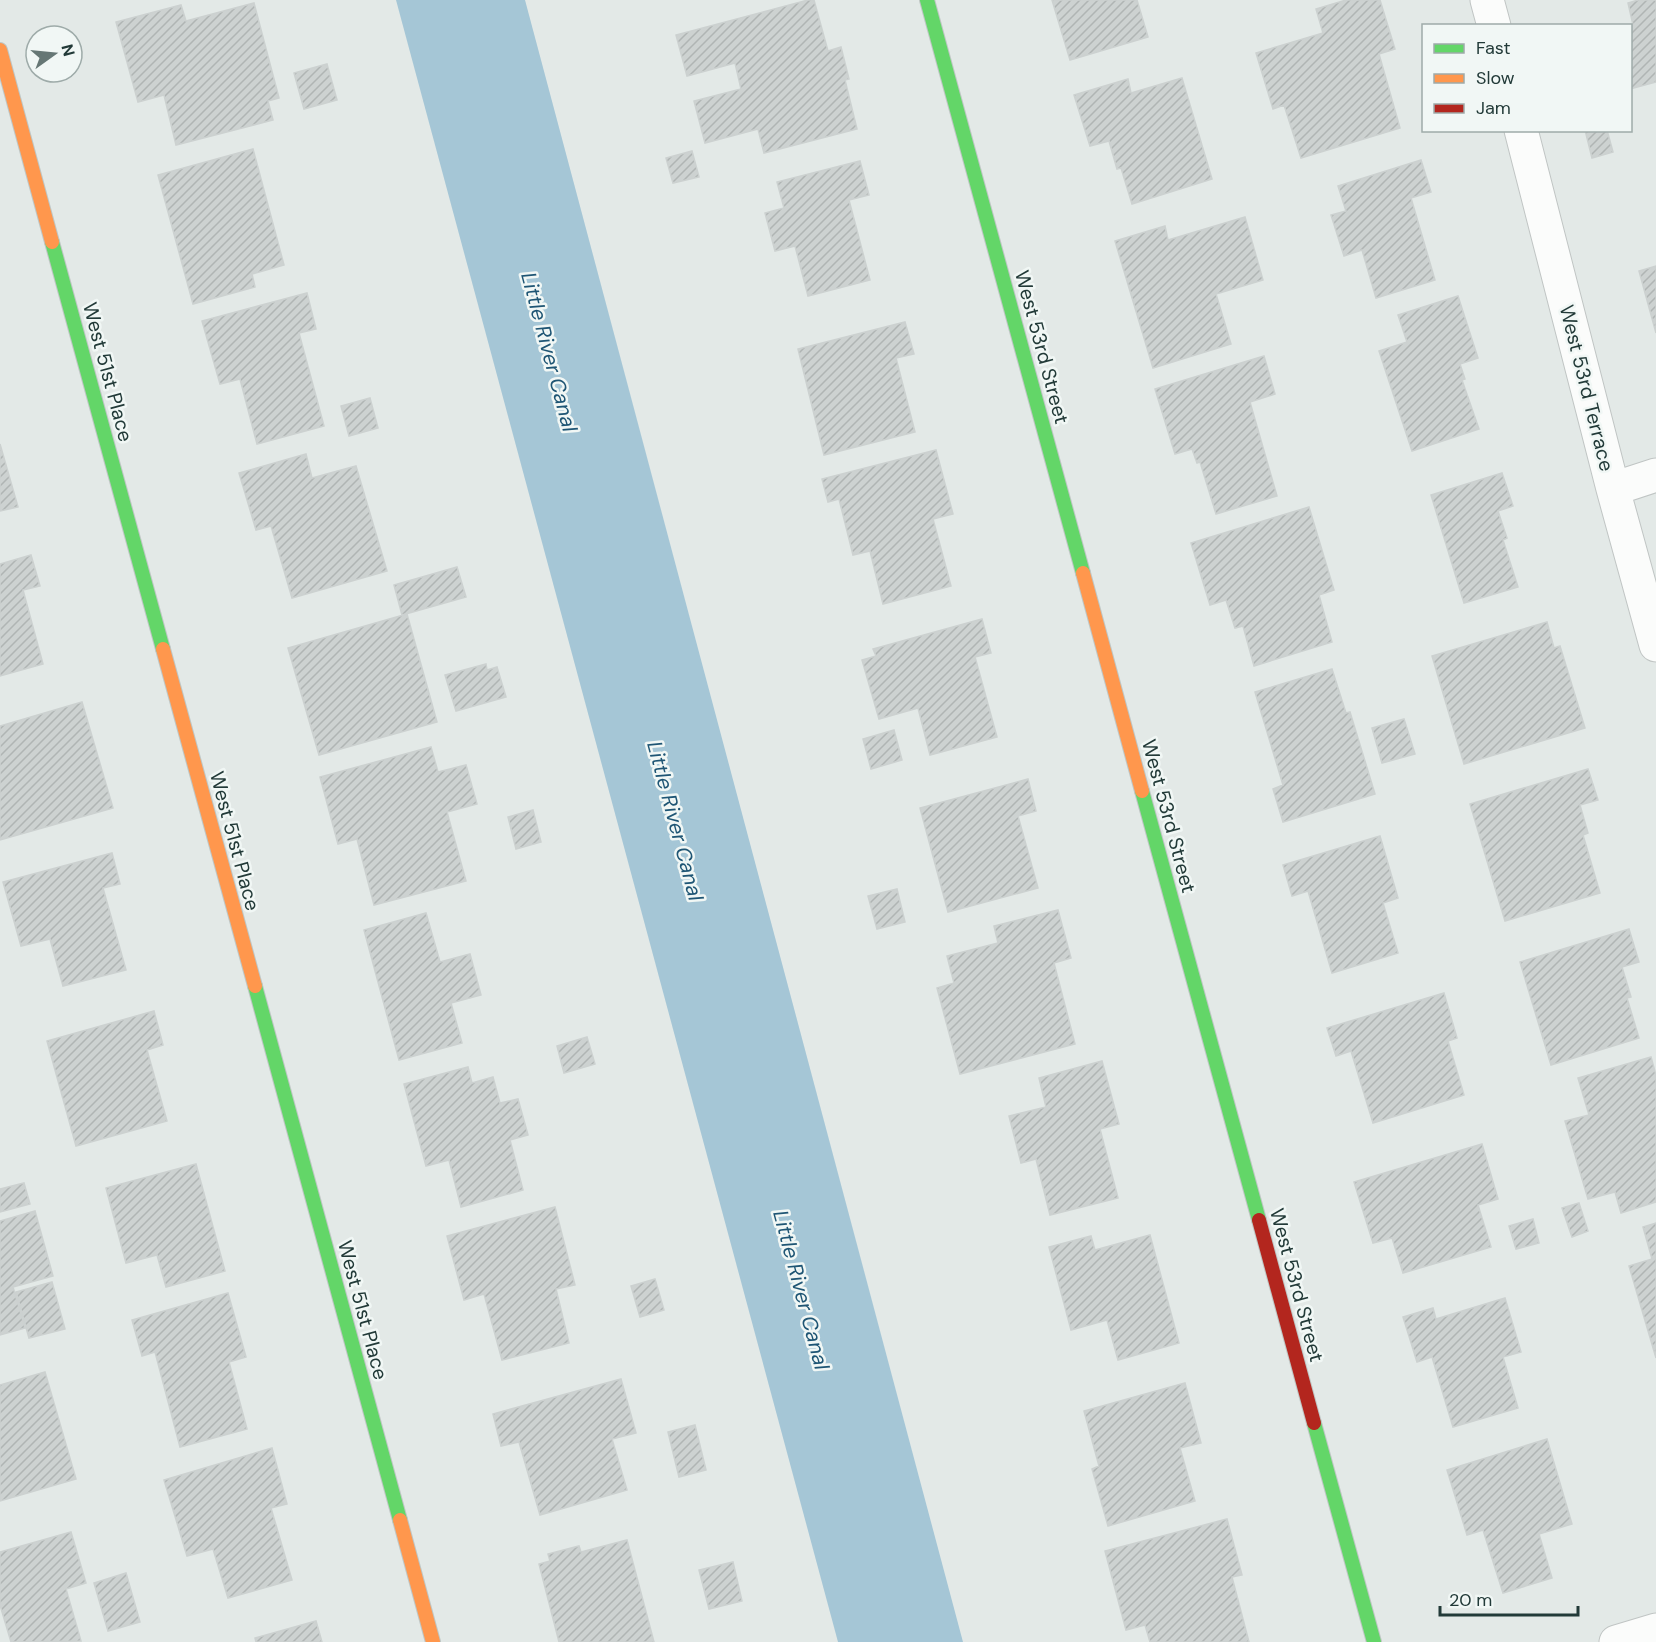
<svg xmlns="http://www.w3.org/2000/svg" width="1656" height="1642" font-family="'DM Sans',sans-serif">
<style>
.water{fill:#a5c6d6}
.building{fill:url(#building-hatch);stroke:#ccd1d0;stroke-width:1.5}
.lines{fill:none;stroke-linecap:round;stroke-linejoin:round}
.street-casing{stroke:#c0c5c4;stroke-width:35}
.fast-casing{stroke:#bfc6c4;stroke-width:16}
.slow-casing{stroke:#bfc6c4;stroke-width:16}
.jam-casing{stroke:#bfc6c4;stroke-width:16}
.street{stroke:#fbfcfb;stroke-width:33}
.fast{stroke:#63d668;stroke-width:14}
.slow{stroke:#ff974d;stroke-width:14}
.jam{stroke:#b3261e;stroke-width:14}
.labels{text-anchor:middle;stroke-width:5;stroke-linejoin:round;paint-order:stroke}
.street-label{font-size:20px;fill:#223a38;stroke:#f1f7f5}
.water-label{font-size:21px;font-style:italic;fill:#1e5574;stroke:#f1f7f5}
</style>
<defs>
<pattern id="building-hatch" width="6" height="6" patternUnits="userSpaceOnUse" patternTransform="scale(1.5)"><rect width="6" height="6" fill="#cdd2d1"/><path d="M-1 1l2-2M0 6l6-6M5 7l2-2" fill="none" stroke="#b0b5b4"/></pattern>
</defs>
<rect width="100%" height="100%" fill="#e3e9e7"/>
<!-- water -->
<path class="water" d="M 396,0 L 525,0 L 963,1642 L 838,1642 Z"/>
<!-- building -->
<path class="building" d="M 808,0 L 814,0 L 828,51 L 841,47 L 849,79 L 845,80 L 857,129 L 764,153 L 758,129 L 705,143 L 694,101 L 741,89 L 735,63 L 687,76 L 676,35 Z
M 1052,0 L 1137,0 L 1148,37 L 1070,60 Z
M 1346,0 L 1380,0 L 1395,49 L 1379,54 L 1400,128 L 1301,158 L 1284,105 L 1273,109 L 1256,53 L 1323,33 L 1316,9 Z
M 1638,0 L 1656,0 L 1656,82 L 1630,89 L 1630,26 L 1633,25 L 1628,3 Z
M 254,3 L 279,98 L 268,101 L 273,120 L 176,145 L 164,95 L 138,102 L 116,22 L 181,5 L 186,21 Z
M 327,64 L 337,100 L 304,109 L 294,73 Z
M 1182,78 L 1212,179 L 1132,204 L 1121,168 L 1117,169 L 1109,141 L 1090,146 L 1074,95 L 1128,79 L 1131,93 Z
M 1585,130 L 1607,130 L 1613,152 L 1592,158 Z
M 253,149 L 284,265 L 252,274 L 255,287 L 193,304 L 158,175 Z
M 692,151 L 699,177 L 673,183 L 666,158 Z
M 1421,160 L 1431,192 L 1411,198 L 1435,280 L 1376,298 L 1362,250 L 1344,256 L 1331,215 L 1346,211 L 1338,186 Z
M 860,161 L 869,195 L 849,200 L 870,280 L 808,296 L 795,246 L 775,251 L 765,213 L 784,208 L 777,182 Z
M 1245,217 L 1263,280 L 1216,294 L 1231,344 L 1153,368 L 1115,241 L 1165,226 L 1168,240 Z
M 1656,266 L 1656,333 L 1639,271 Z
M 307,293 L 316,329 L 299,333 L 324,426 L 257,444 L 240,379 L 220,384 L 202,321 Z
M 1458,296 L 1478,358 L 1460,364 L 1465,379 L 1462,380 L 1479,429 L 1412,451 L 1379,351 L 1407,342 L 1398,315 Z
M 905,322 L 914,354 L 896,358 L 915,432 L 824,455 L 798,349 Z
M 1264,356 L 1275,394 L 1250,402 L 1277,496 L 1216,514 L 1200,462 L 1197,463 L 1192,449 L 1175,454 L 1155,389 Z
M 370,398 L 378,428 L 349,436 L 341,406 Z
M 0,444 L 18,507 L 0,511 Z
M 936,450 L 953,514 L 933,519 L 951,586 L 883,604 L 870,551 L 853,555 L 839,499 L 828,502 L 822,479 Z
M 306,454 L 312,478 L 356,466 L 387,571 L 292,598 L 271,526 L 256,530 L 239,473 Z
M 1502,473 L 1513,506 L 1498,511 L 1507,538 L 1503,540 L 1518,587 L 1464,603 L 1431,495 Z
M 1309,507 L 1334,590 L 1319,595 L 1332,642 L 1254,666 L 1243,626 L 1235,628 L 1226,600 L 1210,605 L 1191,543 Z
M 31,555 L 40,586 L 23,590 L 43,664 L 0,676 L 0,564 Z
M 457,567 L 466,597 L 402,615 L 394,585 Z
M 407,614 L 437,722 L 319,755 L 288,648 Z
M 982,619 L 991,653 L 975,657 L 997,737 L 930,755 L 918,708 L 879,719 L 862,660 L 876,656 L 873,649 Z
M 1547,622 L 1554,648 L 1560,646 L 1585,728 L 1464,764 L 1432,656 Z
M 486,664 L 487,670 L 497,667 L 506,697 L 456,711 L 445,675 Z
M 1332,669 L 1346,713 L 1350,712 L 1375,794 L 1283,822 L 1273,789 L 1283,785 L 1255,692 Z
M 82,702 L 113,808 L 0,840 L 0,726 Z
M 1404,719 L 1415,754 L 1382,763 L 1372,728 Z
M 894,730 L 902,760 L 871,769 L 863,739 Z
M 431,747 L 438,772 L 466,765 L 477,804 L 447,812 L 466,881 L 374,905 L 357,839 L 338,844 L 320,777 Z
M 1588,769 L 1598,800 L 1580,805 L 1588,833 L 1583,835 L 1600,893 L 1505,921 L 1470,804 Z
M 1028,779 L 1036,811 L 1018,816 L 1038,888 L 948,912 L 920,808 Z
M 533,810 L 541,842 L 516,849 L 508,817 Z
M 1380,836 L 1398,898 L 1383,903 L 1398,953 L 1332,973 L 1308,891 L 1292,896 L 1283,865 Z
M 112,853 L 120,884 L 103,888 L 126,970 L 63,986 L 50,939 L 21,946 L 3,882 Z
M 897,889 L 905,922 L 877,929 L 868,896 Z
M 1058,910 L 1071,958 L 1054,963 L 1075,1044 L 960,1074 L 937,988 L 954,983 L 947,956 L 998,943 L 994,926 Z
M 426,913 L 440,962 L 470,954 L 481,995 L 451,1003 L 462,1043 L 399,1060 L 364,930 Z
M 1629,929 L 1639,962 L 1622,967 L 1631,997 L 1627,998 L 1639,1038 L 1551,1065 L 1520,962 Z
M 1444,993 L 1457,1038 L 1448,1041 L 1464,1095 L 1373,1123 L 1351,1051 L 1336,1056 L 1327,1028 Z
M 154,1011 L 163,1045 L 147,1050 L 167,1121 L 76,1146 L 47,1041 Z
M 587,1037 L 595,1064 L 564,1073 L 557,1046 Z
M 1651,1057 L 1656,1075 L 1656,1202 L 1621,1213 L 1615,1192 L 1588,1199 L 1565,1121 L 1589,1115 L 1578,1078 Z
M 1102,1061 L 1119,1124 L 1100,1129 L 1118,1198 L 1050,1215 L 1036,1159 L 1021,1163 L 1009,1116 L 1046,1107 L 1039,1078 Z
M 468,1067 L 472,1083 L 493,1077 L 500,1103 L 518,1099 L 528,1135 L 510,1140 L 523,1190 L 461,1207 L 449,1160 L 426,1166 L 404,1084 Z
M 1482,1144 L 1498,1199 L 1478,1205 L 1491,1247 L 1403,1273 L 1392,1238 L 1373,1243 L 1354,1182 Z
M 196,1164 L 225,1271 L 166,1287 L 157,1255 L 126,1263 L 106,1188 Z
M 24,1183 L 30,1204 L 0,1212 L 0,1189 Z
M 1579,1203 L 1588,1231 L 1572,1237 L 1562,1208 Z
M 555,1207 L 575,1285 L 556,1289 L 569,1343 L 502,1360 L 484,1294 L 464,1300 L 447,1236 Z
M 35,1211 L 53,1276 L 13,1287 L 25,1328 L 0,1335 L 0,1221 Z
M 1533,1219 L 1539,1243 L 1516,1249 L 1509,1226 Z
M 1656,1223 L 1656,1358 L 1629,1266 L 1652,1259 L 1643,1227 Z
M 1150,1235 L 1179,1343 L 1118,1360 L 1107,1320 L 1071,1330 L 1049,1247 L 1091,1236 L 1095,1250 Z
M 655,1279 L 664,1310 L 640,1317 L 631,1286 Z
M 52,1282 L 65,1329 L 29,1338 L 16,1292 Z
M 228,1293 L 246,1357 L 229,1362 L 247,1429 L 180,1447 L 155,1352 L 142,1356 L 132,1320 Z
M 1505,1298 L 1521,1352 L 1503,1357 L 1518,1408 L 1453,1427 L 1432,1357 L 1417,1362 L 1403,1317 L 1433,1308 L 1436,1319 Z
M 45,1372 L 76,1479 L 0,1501 L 0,1385 Z
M 621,1379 L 636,1433 L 612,1439 L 627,1490 L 540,1515 L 519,1442 L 501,1446 L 493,1414 Z
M 1185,1383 L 1201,1443 L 1180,1448 L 1195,1501 L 1108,1526 L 1092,1469 L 1099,1466 L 1084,1411 Z
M 695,1425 L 706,1470 L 679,1477 L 668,1432 Z
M 1547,1439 L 1572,1524 L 1539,1534 L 1552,1578 L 1503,1593 L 1483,1530 L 1467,1535 L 1447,1470 Z
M 272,1448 L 287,1504 L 271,1508 L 292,1580 L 228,1598 L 213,1549 L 187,1556 L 164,1480 Z
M 1227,1519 L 1242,1575 L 1232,1577 L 1249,1642 L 1150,1642 L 1145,1625 L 1126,1630 L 1105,1551 Z
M 71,1532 L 86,1583 L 66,1589 L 81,1641 L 11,1642 L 0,1605 L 0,1552 Z
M 627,1540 L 654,1642 L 559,1642 L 539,1564 L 550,1561 L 548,1554 L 579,1546 L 581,1552 Z
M 733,1562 L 742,1601 L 709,1609 L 699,1570 Z
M 126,1573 L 140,1622 L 108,1631 L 94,1583 Z
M 316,1621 L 322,1642 L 256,1642 L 255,1638 Z"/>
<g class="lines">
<!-- street casing -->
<g class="street-casing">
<path id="street" d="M 1487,0 L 1494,26
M 1521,130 L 1613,489 L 1656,645
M 1613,489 L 1656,475
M 1616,1642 L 1656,1630"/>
</g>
<!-- fast casing -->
<g class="fast-casing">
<path id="fast" d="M 927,0 L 1083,573
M 52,242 L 163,649
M 1142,791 L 1259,1220
M 255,986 L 400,1520
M 1314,1423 L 1374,1642"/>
</g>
<!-- slow casing -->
<g class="slow-casing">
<path id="slow" d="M 0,50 L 52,242
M 1083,573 L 1142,791
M 163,649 L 255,986
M 400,1520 L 433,1642"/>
</g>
<!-- jam casing -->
<g class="jam-casing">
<path id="jam" d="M 1259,1220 L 1314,1423"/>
</g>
<!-- street -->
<use href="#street" class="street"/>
<!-- fast -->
<use href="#fast" class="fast"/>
<!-- slow -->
<use href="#slow" class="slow"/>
<!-- jam -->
<use href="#jam" class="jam"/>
</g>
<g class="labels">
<!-- street labels -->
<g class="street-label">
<text transform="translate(1042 347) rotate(75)" y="7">West 53rd Street</text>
<text transform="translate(108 372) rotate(75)" y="7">West 51st Place</text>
<text transform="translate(1587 388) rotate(76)" y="7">West 53rd Terrace</text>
<text transform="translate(1169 816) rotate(75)" y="7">West 53rd Street</text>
<text transform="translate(235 841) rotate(75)" y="7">West 51st Place</text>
<text transform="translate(1297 1285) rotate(75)" y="7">West 53rd Street</text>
<text transform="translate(363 1310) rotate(75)" y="7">West 51st Place</text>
</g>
<!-- water labels -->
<g class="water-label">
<text transform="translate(549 352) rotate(75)" y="7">Little River Canal</text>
<text transform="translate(675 821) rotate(75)" y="7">Little River Canal</text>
<text transform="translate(801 1290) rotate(75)" y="7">Little River Canal</text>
</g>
</g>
<!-- legend -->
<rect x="1422" y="24" width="210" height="108" fill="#f1f7f5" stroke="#9eaba9" stroke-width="1.5"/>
<rect x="1434" y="44" width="30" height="9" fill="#63d668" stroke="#9eaba9" stroke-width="1.5"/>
<text x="1476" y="54" font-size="18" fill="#223a38">Fast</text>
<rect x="1434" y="74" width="30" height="9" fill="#ff974d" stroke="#9eaba9" stroke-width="1.5"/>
<text x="1476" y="84" font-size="18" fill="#223a38">Slow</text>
<rect x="1434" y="104" width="30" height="9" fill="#b3261e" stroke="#9eaba9" stroke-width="1.5"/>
<text x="1476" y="114" font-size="18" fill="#223a38">Jam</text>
<!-- north arrow -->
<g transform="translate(54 54) rotate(75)"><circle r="28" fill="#f1f7f5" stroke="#9eaba9" stroke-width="1.5"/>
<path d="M0-4.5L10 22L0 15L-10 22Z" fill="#667775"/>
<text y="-9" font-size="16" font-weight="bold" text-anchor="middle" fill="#223a38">N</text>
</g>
<!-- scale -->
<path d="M1440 1606v9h138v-9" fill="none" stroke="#223a38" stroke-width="3"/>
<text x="1449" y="1606" font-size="18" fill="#223a38" stroke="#f1f7f5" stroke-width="4.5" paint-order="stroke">20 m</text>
</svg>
